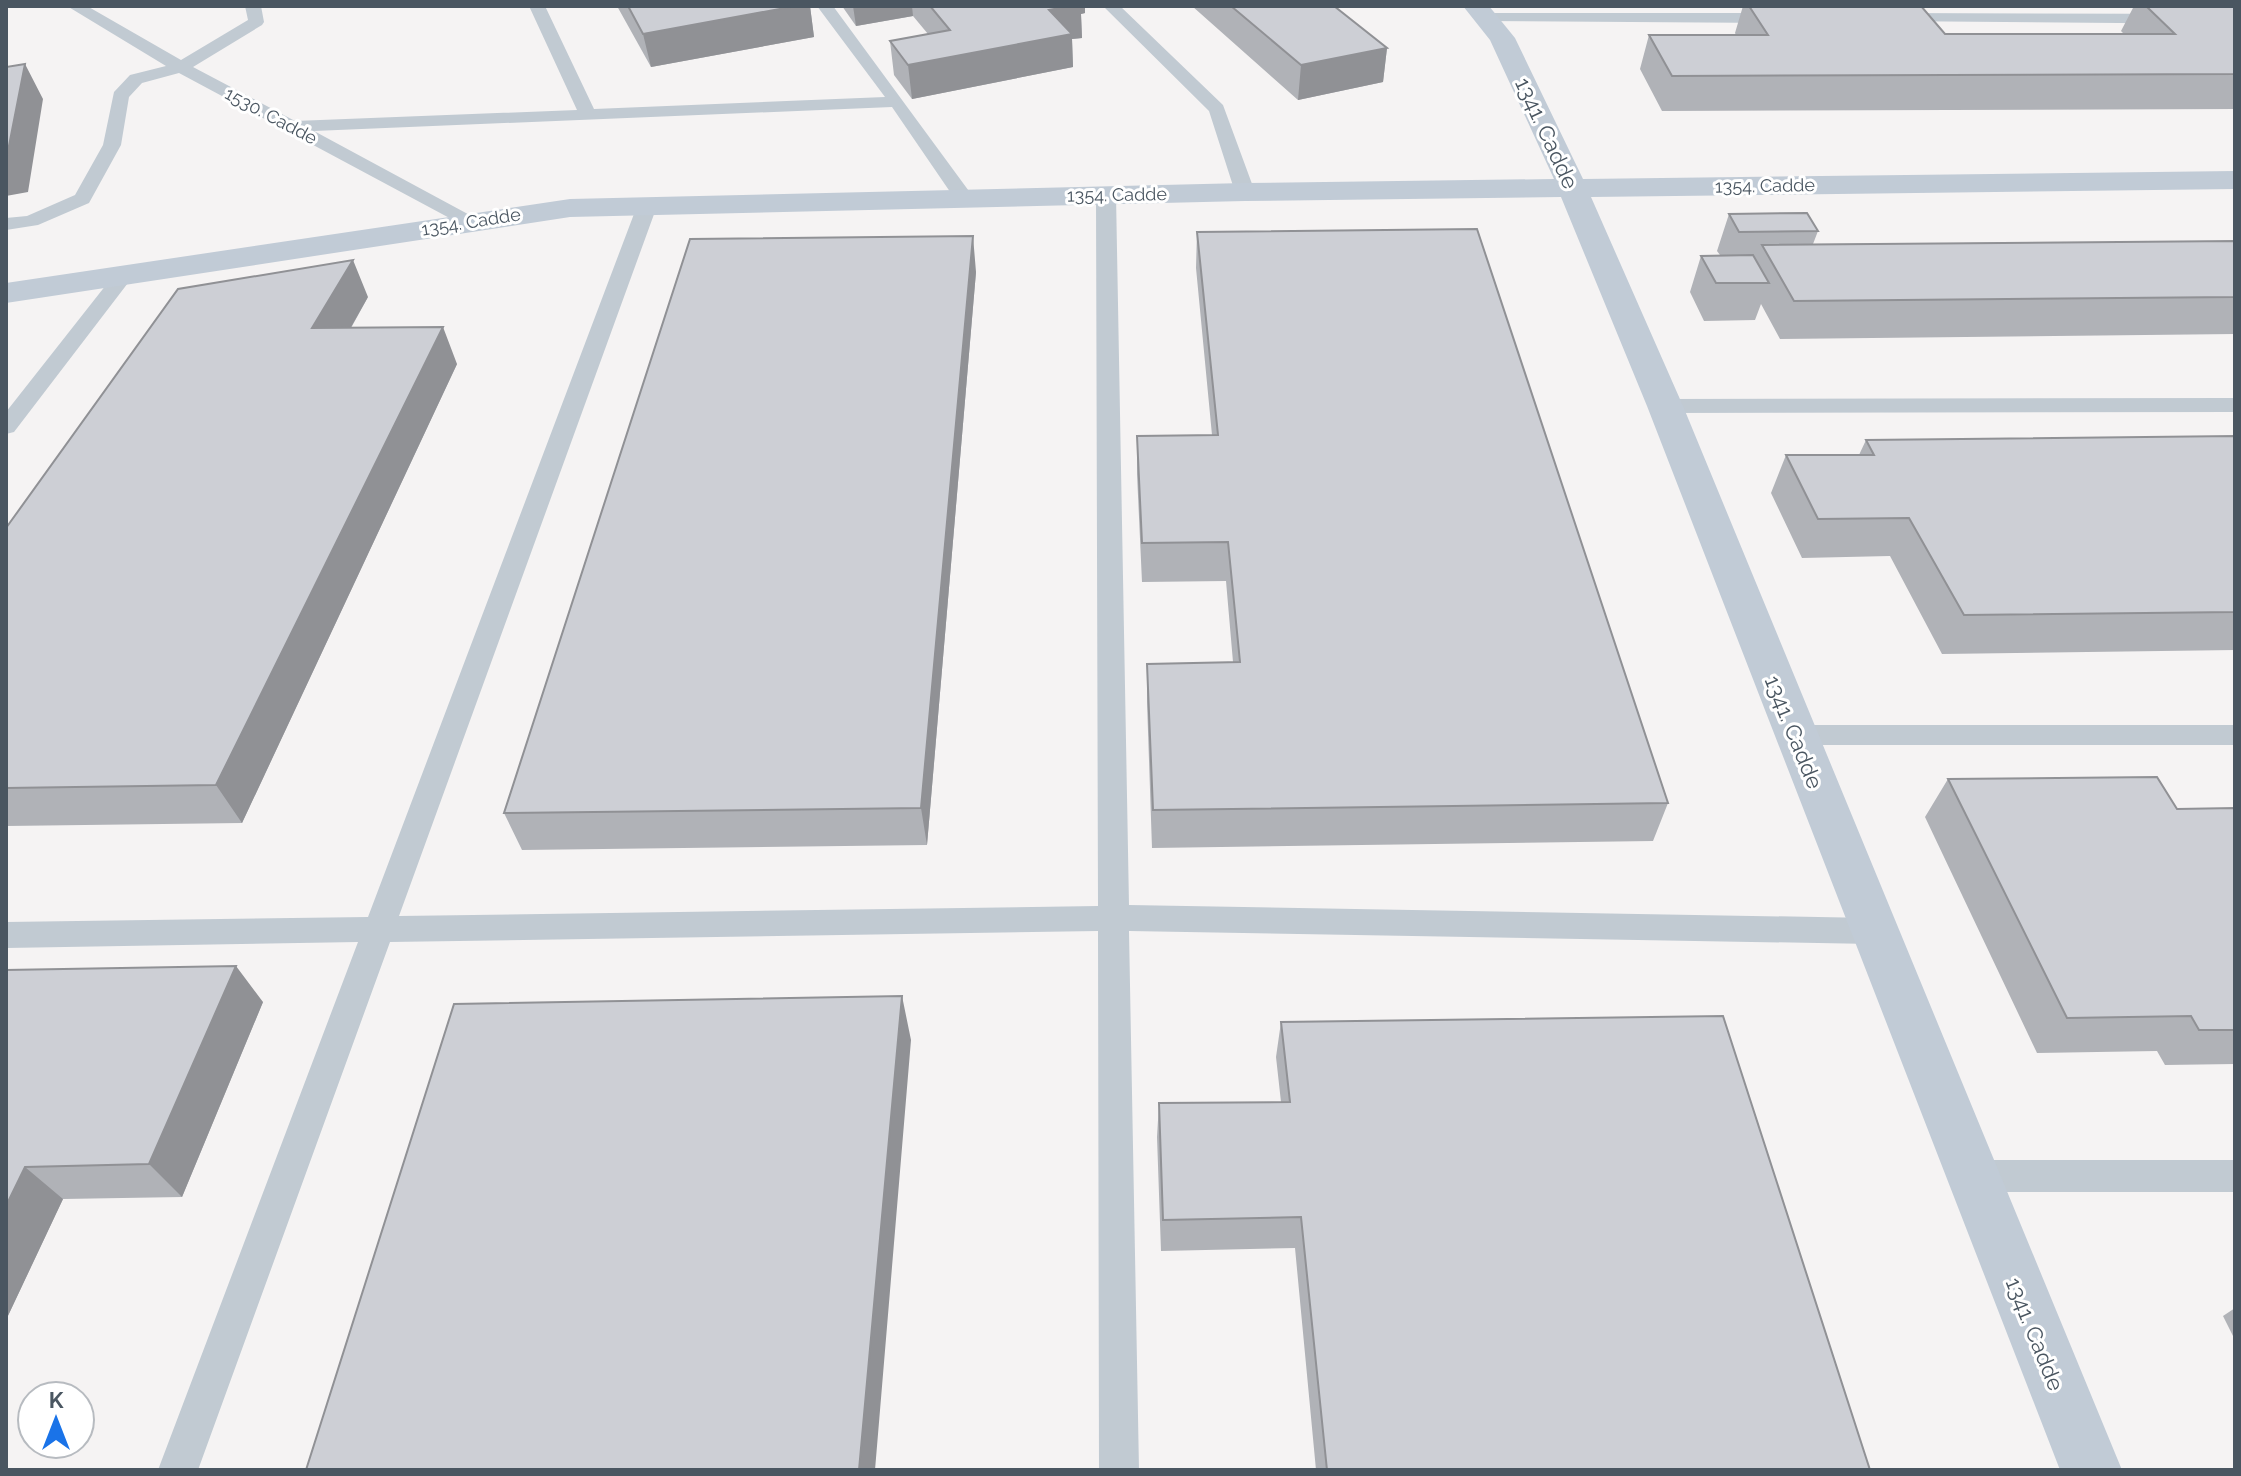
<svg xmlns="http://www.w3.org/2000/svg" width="2241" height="1476" font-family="Raleway,sans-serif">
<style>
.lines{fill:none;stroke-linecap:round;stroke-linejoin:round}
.lane{fill:#c1cad2;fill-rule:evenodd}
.secondary{fill:#c1cbd6;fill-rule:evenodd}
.wall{fill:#b0b2b7}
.shaded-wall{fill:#909195}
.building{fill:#cdcfd5;stroke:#909195;stroke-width:2}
.labels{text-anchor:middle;stroke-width:6;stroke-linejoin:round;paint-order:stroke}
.far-street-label{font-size:18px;fill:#4a5661;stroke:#fff}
.street-label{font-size:22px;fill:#4a5661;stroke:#fff}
</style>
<rect width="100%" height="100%" fill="#f5f3f3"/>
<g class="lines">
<!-- lane -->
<path class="lane" d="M 67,6 L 87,6 L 181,60 L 248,20 L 245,6 L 261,6 L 264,22 L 262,25 L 193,67 L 295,121 L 577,110 L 529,6 L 545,6 L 594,109 L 885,97 L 817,6 L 833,6 L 974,198 L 964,204 L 957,202 L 892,107 L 314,131 L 477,219 L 480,223 L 470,229 L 179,73 L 142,83 L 129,97 L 121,145 L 89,203 L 38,225 L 6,230 L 6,218 L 27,216 L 75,195 L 103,145 L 114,92 L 130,75 L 166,66 Z
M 1103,6 L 1120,6 L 1223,105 L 1255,192 L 1252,196 L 1245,198 L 1235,192 L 1209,111 Z
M 1487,13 L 1774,13 L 1782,18 L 1774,23 L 1481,21 L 1479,18 Z
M 1892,13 L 2235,14 L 2235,24 L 1886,21 L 1884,18 Z
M 1106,189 L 1116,195 L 1129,905 L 1872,918 L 1883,922 L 1888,931 L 1883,940 L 1872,944 L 1129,931 L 1139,1470 L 1099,1470 L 1098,931 L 390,942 L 198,1470 L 158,1470 L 358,942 L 6,948 L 6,922 L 368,917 L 637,206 L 647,200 L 657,206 L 399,916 L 1098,906 L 1096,195 Z
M 124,269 L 131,271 L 134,275 L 131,279 L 14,432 L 6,434 L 6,412 L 117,271 Z
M 2235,398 L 2235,412 L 1665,413 L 1657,411 L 1654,406 L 1657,401 L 1665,399 Z
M 1795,725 L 2235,725 L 2235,745 L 1795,745 L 1785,742 L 1781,735 L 1785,728 Z
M 1971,1160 L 2235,1160 L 2235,1192 L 1971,1192 L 1959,1188 L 1953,1176 L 1959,1164 Z"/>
<!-- secondary -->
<path class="secondary" d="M 1463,6 L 1489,6 L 1515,38 L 1583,179 L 2235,171 L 2235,189 L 1591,197 L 1683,406 L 2122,1470 L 2060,1470 L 1647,406 L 1561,197 L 1245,201 L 570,217 L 6,303 L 6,283 L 570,199 L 1245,183 L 1554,179 L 1490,40 Z"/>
</g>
<!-- wall -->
<path class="wall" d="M 617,6 L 810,6 L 814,37 L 651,67 Z
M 842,6 L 1085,6 L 1085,13 L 1081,14 L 1082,38 L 1072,39 L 1073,67 L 912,99 L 894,75 L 890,41 L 928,34 L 913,16 L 856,26 Z
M 1192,6 L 1334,6 L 1387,48 L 1383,82 L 1298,100 Z
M 1743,6 L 1810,6 L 1945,34 L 2124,34 L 2121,31 L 2134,6 L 2235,6 L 2235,109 L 1662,111 L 1640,69 L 1649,35 L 1736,35 L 1735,33 Z
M 1729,214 L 1818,231 L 1813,244 L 2235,241 L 2235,334 L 1780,339 L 1761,304 L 1755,320 L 1704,321 L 1690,292 L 1701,256 L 1720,255 L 1717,251 Z
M 1197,232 L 1668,803 L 1653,841 L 1152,848 L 1147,702 L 1147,664 L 1233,662 L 1226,581 L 1142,582 L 1137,474 L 1137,436 L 1212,435 L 1196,268 Z
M 976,272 L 927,845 L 522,850 L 504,813 Z
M 368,297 L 351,328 L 457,364 L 242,823 L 6,826 L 6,528 Z
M 2235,436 L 2235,650 L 1942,654 L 1890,556 L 1802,558 L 1771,493 L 1786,455 L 1859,455 L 1866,440 Z
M 1948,779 L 2177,809 L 2235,808 L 2235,1064 L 2165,1065 L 2157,1051 L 2037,1053 L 1925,817 Z
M 6,970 L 263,1002 L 182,1197 L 63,1199 L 6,1320 Z
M 1281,1022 L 1870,1470 L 1316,1470 L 1295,1248 L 1161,1251 L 1157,1137 L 1159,1103 L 1281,1102 L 1276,1057 Z
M 2235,1308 L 2235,1340 L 2223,1316 Z"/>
<!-- shaded-wall -->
<path class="shaded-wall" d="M 796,6 L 810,6 L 814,37 L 651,67 L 643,34 Z
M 853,6 L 912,6 L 913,16 L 856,26 Z
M 1062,6 L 1085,6 L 1085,13 L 1081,14 L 1082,38 L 1072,39 L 1073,67 L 912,99 L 908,65 Z
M 1387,48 L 1383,82 L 1298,100 L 1301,65 Z
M 25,64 L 43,99 L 28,192 L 6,196 L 6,157 Z
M 973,236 L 976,272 L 927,845 L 921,808 Z
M 353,260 L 368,297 L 329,366 L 312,328 Z
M 443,327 L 457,364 L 242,823 L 216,785 Z
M 236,966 L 263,1002 L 182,1197 L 149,1164 Z
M 902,996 L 911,1040 L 875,1470 L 859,1470 Z
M 25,1167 L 63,1199 L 6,1320 L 6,1206 Z"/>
<!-- building -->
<path class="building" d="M 628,6 L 796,6 L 643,34 Z
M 930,6 L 1071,6 L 1049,10 L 1072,34 L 908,65 L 890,41 L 950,30 Z
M 1231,6 L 1334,6 L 1387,48 L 1301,65 Z
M 1749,6 L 1921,6 L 1945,34 L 2175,34 L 2146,6 L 2235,6 L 2235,74 L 1672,76 L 1649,35 L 1768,35 Z
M 25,64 L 7,156 L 6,157 L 6,67 Z
M 1807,213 L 1818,231 L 1739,232 L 1729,214 Z
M 1477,229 L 1668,803 L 1153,810 L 1147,664 L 1240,662 L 1228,542 L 1142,543 L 1137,436 L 1218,435 L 1197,232 Z
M 973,236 L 921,808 L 504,813 L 690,239 Z
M 2235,241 L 2235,297 L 1794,301 L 1762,245 Z
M 1753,255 L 1769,283 L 1716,283 L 1701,256 Z
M 353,260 L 312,328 L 443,327 L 216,785 L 6,788 L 6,528 L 178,289 Z
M 2235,436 L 2235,612 L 1964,615 L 1909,518 L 1818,519 L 1786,455 L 1874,455 L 1866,440 Z
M 2157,777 L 2177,809 L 2235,808 L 2235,1030 L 2199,1030 L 2191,1016 L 2067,1018 L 1948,779 Z
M 236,966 L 149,1164 L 25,1167 L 6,1206 L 6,970 Z
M 902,996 L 859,1470 L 306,1470 L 454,1004 Z
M 1723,1016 L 1870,1470 L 1327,1470 L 1301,1217 L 1163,1220 L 1159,1103 L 1290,1102 L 1281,1022 Z"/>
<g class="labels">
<!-- far-street labels -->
<g class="far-street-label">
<text transform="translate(271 116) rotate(28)" y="6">1530. Cadde</text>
<text transform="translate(1765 186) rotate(-1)" y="6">1354. Cadde</text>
<text transform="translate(1117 195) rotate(-1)" y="6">1354. Cadde</text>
<text transform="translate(471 222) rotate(-9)" y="6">1354. Cadde</text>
</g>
<!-- street labels -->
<g class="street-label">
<text transform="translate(1547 133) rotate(65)" y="8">1341. Cadde</text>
<text transform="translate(1794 732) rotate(68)" y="8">1341. Cadde</text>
<text transform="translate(2035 1334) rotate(68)" y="8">1341. Cadde</text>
</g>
</g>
<!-- border -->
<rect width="2241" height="1476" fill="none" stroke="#4a5661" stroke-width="16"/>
<!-- north arrow -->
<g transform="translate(56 1420)"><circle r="38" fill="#ffffff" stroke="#b7bbc0" stroke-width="2"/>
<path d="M0-6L14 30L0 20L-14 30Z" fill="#1a73e8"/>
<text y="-12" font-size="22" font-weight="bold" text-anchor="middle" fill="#4a5661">K</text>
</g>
</svg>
